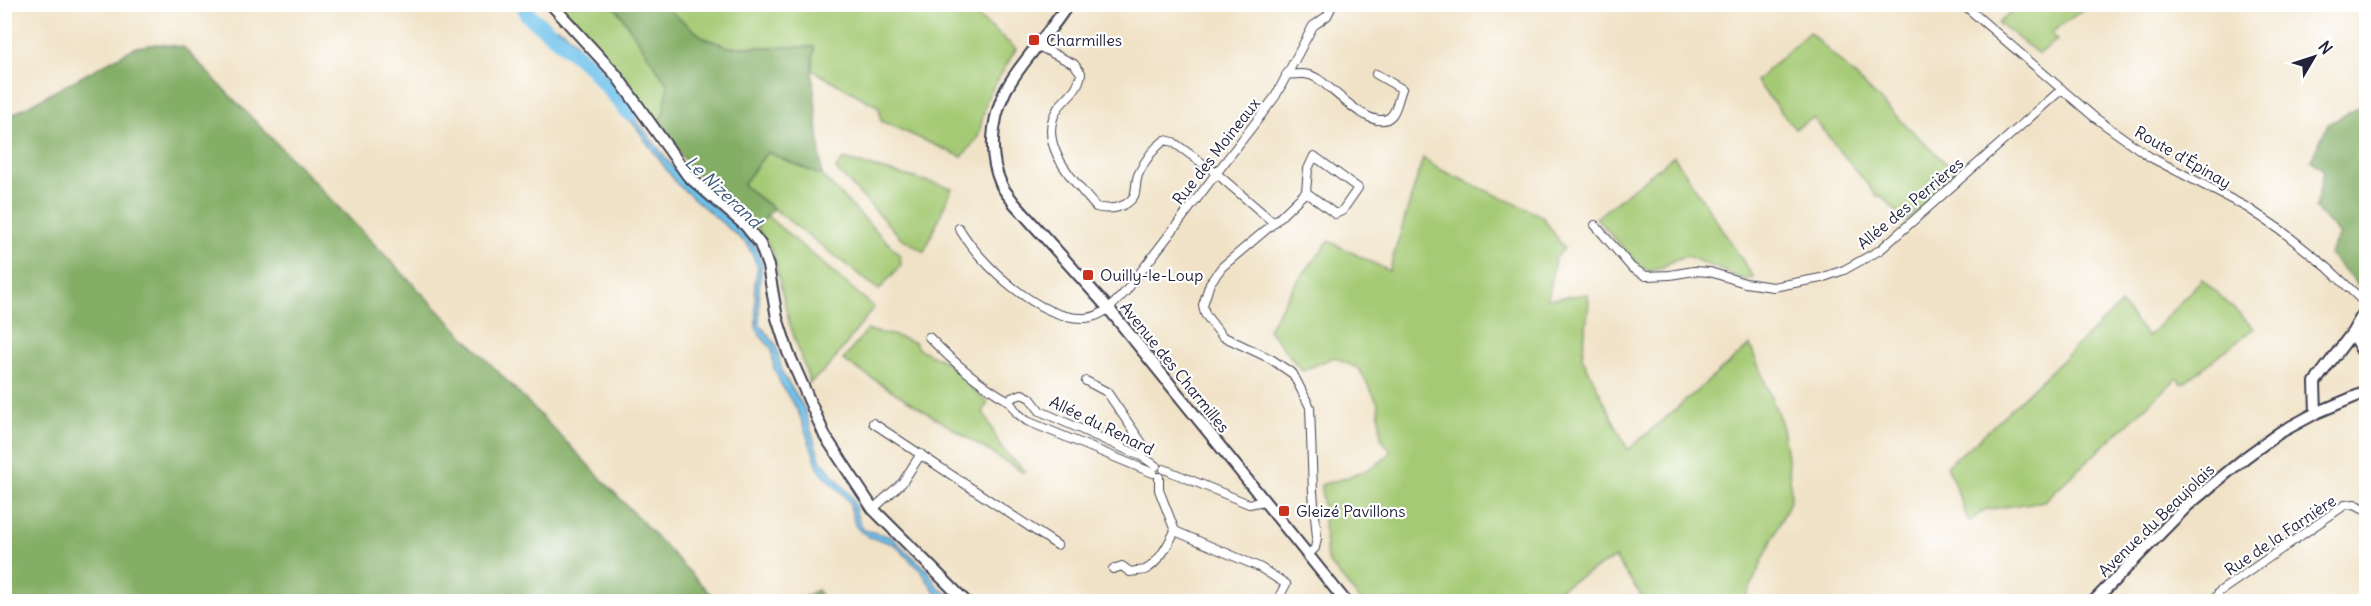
<svg xmlns="http://www.w3.org/2000/svg" width="2371" height="606" font-family="Delius,sans-serif">
<style>
.green{fill:#a5ca74;stroke:#647658;stroke-width:1.5}
.forest{fill:#84ae66;stroke:#536850;stroke-width:1.5}
.water{fill:#70c2ec;stroke:#497294;stroke-width:1.5}
.lines{fill:none;stroke-linecap:round;stroke-linejoin:round}
.river{stroke:#70c2ec;stroke-width:16}
.street-casing{stroke:#413f50;stroke-width:10}
.secondary-casing{stroke:#413f50;stroke-width:14}
.street{stroke:#fff;stroke-width:8}
.secondary{stroke:#fff;stroke-width:10}
.poi-dot{fill:#c8321e;stroke:#fff;stroke-width:2}
.labels{text-anchor:middle;stroke-width:4.5;stroke-linejoin:round;paint-order:stroke}
.poi-label{font-size:16px;fill:#22223b;stroke:#fff;text-anchor:start}
.street-label{font-size:16px;fill:#22223b;stroke:#fff}
.water-label{font-size:18px;font-style:italic;fill:#3d5a79;stroke:#fff}
</style>
<rect width="100%" height="100%" fill="#fff"/>
<filter id="ink" filterUnits="userSpaceOnUse"><feTurbulence type="fractalNoise" baseFrequency=".0167" numOctaves="2"/><feDisplacementMap in="SourceGraphic" scale="12" xChannelSelector="R" yChannelSelector="G"/><feConvolveMatrix kernelMatrix="1 2 1 2 8 2 1 2 1" color-interpolation-filters="sRGB"/></filter>
<filter id="wash" filterUnits="userSpaceOnUse"><feTurbulence type="fractalNoise" baseFrequency=".008" numOctaves="4" result="noise"/><feDisplacementMap in="SourceGraphic" scale="24" xChannelSelector="R" yChannelSelector="G"/><feGaussianBlur stdDeviation="1.35" result="paint"/><feColorMatrix in="noise" values="0 0 0 0 0 0 0 0 0 0 0 0 0 0 0 0 0 1.4 0 .05"/><feComposite in="paint" operator="in"/></filter>
<g filter="url(#wash)">
<rect width="100%" height="100%" fill="#f0e2c6"/>
<!-- green -->
<path class="green" d="M 558,5 L 614,5 L 669,85 L 663,115 L 656,122 L 620,72 Z
M 665,5 L 965,5 L 1016,49 L 987,98 L 978,138 L 962,157 L 881,121 L 879,107 L 812,70 L 814,47 L 729,47 L 704,38 L 669,10 Z
M 2021,5 L 2022,4 L 2089,5 L 2051,33 L 2057,40 L 2039,54 L 1998,23 Z
M 1809,32 L 1959,176 L 1906,221 L 1881,196 L 1877,196 L 1813,118 L 1795,129 L 1756,81 Z
M 767,152 L 822,176 L 900,255 L 901,265 L 879,290 L 743,185 Z
M 1674,156 L 1754,278 L 1745,280 L 1687,256 L 1674,260 L 1660,269 L 1650,271 L 1642,268 L 1596,218 Z
M 1423,158 L 1437,168 L 1542,216 L 1564,248 L 1555,259 L 1548,299 L 1588,294 L 1589,303 L 1582,357 L 1628,450 L 1750,345 L 1781,422 L 1790,475 L 1791,499 L 1744,601 L 1645,601 L 1615,558 L 1537,601 L 1361,601 L 1327,560 L 1321,485 C 1344,478 1375,472 1391,452 L 1381,438 L 1378,403 L 1359,369 L 1334,357 L 1302,371 L 1268,329 L 1294,286 L 1329,241 L 1389,271 Z
M 843,159 L 952,188 L 924,252 L 900,237 L 836,169 Z
M 767,216 L 874,307 L 831,364 L 810,383 L 789,322 L 773,253 L 757,227 Z
M 2202,279 L 2254,328 L 2183,384 L 2177,378 L 2044,501 L 1984,510 L 1969,522 L 1947,465 L 1978,440 L 2121,304 L 2148,337 Z
M 867,330 L 896,336 L 916,343 L 917,348 L 952,365 L 971,382 L 969,386 L 988,403 L 983,411 L 1002,449 L 1025,471 L 1022,472 L 843,360 Z"/>
<!-- forest -->
<path class="forest" d="M 614,5 L 665,5 L 669,10 L 704,38 L 729,47 L 814,47 L 812,70 L 822,176 L 767,152 L 743,185 L 773,209 L 757,227 L 693,171 L 656,122 L 663,115 L 668,85 Z
M 157,44 L 183,47 L 577,453 L 717,601 L 5,601 L 6,118 L 136,47 Z
M 2366,103 L 2366,293 L 2329,254 L 2340,235 L 2315,208 L 2324,171 L 2311,160 L 2328,124 Z
M 817,590 L 825,601 L 797,601 Z"/>
<!-- water -->
<path class="water" d="M 517,5 L 524,5 L 542,22 L 564,31 L 573,40 L 596,73 L 614,88 L 624,108 L 634,117 L 673,168 L 703,198 L 741,229 L 755,246 L 762,264 L 759,285 L 759,324 L 776,345 L 782,373 L 804,408 L 820,460 L 851,496 C 857,507 855,520 864,530 L 891,537 L 928,571 L 938,588 L 959,601 L 951,601 L 935,592 L 922,572 L 894,544 L 869,537 L 860,531 L 855,525 L 849,501 L 819,469 L 799,413 L 781,384 L 774,368 L 772,349 L 760,335 L 756,327 L 755,282 L 758,267 L 748,245 L 677,184 L 636,127 L 619,107 L 613,94 L 596,77 L 568,42 L 534,25 L 523,15 Z"/>
<g class="lines">
<!-- river -->
<path class="river" d="M 524,4 L 528,15 L 590,66 L 629,113"/>
</g>
</g>
<g filter="url(#ink)">
<g class="lines">
<!-- street casing -->
<g class="street-casing">
<path id="street" d="M 1963,4 L 2094,117 L 2150,157 L 2248,208 L 2282,231 L 2328,268 L 2366,304
M 1038,46 L 1074,64 L 1081,73 C 1079,90 1067,96 1058,108 C 1035,143 1074,181 1096,207 C 1108,210 1126,209 1134,196 C 1137,189 1135,180 1139,173 C 1145,160 1154,148 1165,140 L 1173,142 L 1216,173 L 1274,223
M 1286,75 C 1298,74 1308,72 1318,79 C 1332,87 1375,136 1392,115 C 1397,109 1399,96 1402,89 L 1376,74
M 1306,192 L 1335,214 L 1342,211 L 1358,188 L 1314,156 L 1308,169 L 1306,192 L 1274,223 L 1222,267 L 1210,283 L 1203,305 L 1205,314 L 1222,336 L 1271,359 L 1293,374 L 1310,407 L 1313,492 L 1317,538 L 1315,548 L 1309,554
M 1595,225 L 1632,268 L 1646,276 L 1670,275 L 1694,271 L 1710,272 L 1745,283 L 1773,287 L 1821,278 L 1844,270 L 1880,250 L 2062,89
M 959,228 C 980,264 1040,321 1086,318 C 1103,317 1115,303 1126,291 L 1275,97 L 1313,26 L 1327,16 L 1333,4
M 929,337 C 953,362 979,384 1009,401
M 1086,381 L 1107,392 L 1144,446 L 1143,457
M 873,423 L 1057,545
M 1164,469 L 1249,504 L 1264,501
M 1153,473 L 1027,421 L 1017,413 L 1009,401 L 1011,398 L 1022,394 L 1030,398 L 1040,411 L 1143,457 L 1156,466
M 873,509 L 902,483 L 921,454
M 1175,531 L 1259,567 L 1286,584 L 1278,599
M 1113,569 L 1122,566 L 1130,572 C 1134,571 1141,571 1145,570 C 1159,563 1168,544 1175,531 L 1159,490 L 1159,477
M 2213,602 L 2219,592 L 2345,505 L 2355,504 L 2366,510"/>
</g>
<!-- secondary casing -->
<g class="secondary-casing">
<path id="secondary" d="M 551,4 L 616,75 L 688,176 L 746,226 L 760,244 L 768,266 L 777,318 L 788,352 L 825,436 L 873,509 L 966,602
M 1068,4 C 1052,30 1030,52 1013,78 C 993,107 986,151 1001,184 C 1004,191 1010,197 1014,203 L 1109,309 L 1346,602
M 2352,333 L 2366,358
M 2316,413 L 2315,382 L 2352,333 L 2366,309
M 2093,602 L 2187,506 L 2246,457 L 2279,433 L 2316,413 L 2366,392"/>
</g>
<!-- street -->
<use href="#street" class="street"/>
<!-- secondary -->
<use href="#secondary" class="secondary"/>
</g>
</g>
<!-- markers -->
<g class="poi-dot">
<rect x="1028" y="34" width="12" height="12" rx="3"/>
<rect x="1082" y="269" width="12" height="12" rx="3"/>
<rect x="1278" y="505" width="12" height="12" rx="3"/>
</g>
<g class="labels">
<!-- poi labels -->
<g class="poi-label">
<text x="1046" y="46">Charmilles</text>
<text x="1100" y="281">Ouilly-le-Loup</text>
<text x="1296" y="517">Gleizé Pavillons</text>
</g>
<!-- street labels -->
<g class="street-label">
<text transform="translate(1216 151) rotate(-52)" y="6">Rue des Moineaux</text>
<text transform="translate(2183 157) rotate(30)" y="6">Route d'Épinay</text>
<text transform="translate(1910 203) rotate(-40)" y="6">Allée des Perrières</text>
<text transform="translate(1175 367) rotate(51)" y="6">Avenue des Charmilles</text>
<text transform="translate(1102 425) rotate(26)" y="6">Allée du Renard</text>
<text transform="translate(2156 520) rotate(-44)" y="6">Avenue du Beaujolais</text>
<text transform="translate(2280 535) rotate(-34)" y="6">Rue de la Farnière</text>
</g>
<!-- water labels -->
<g class="water-label">
<text transform="translate(723 192) rotate(43)" y="6">Le Nizerand</text>
</g>
</g>
<!-- margin -->
<rect width="2371" height="606" fill="none" stroke="#fff" stroke-width="24"/>
<!-- north arrow -->
<g transform="translate(2314 57) rotate(51)" stroke="#ffffff" stroke-width="4.5" paint-order="stroke">
<path d="M0-4.5L10 22L0 15L-10 22Z" fill="#22223b"/>
<text y="-9" font-size="16" font-weight="bold" text-anchor="middle" fill="#22223b">N</text>
</g>
</svg>
